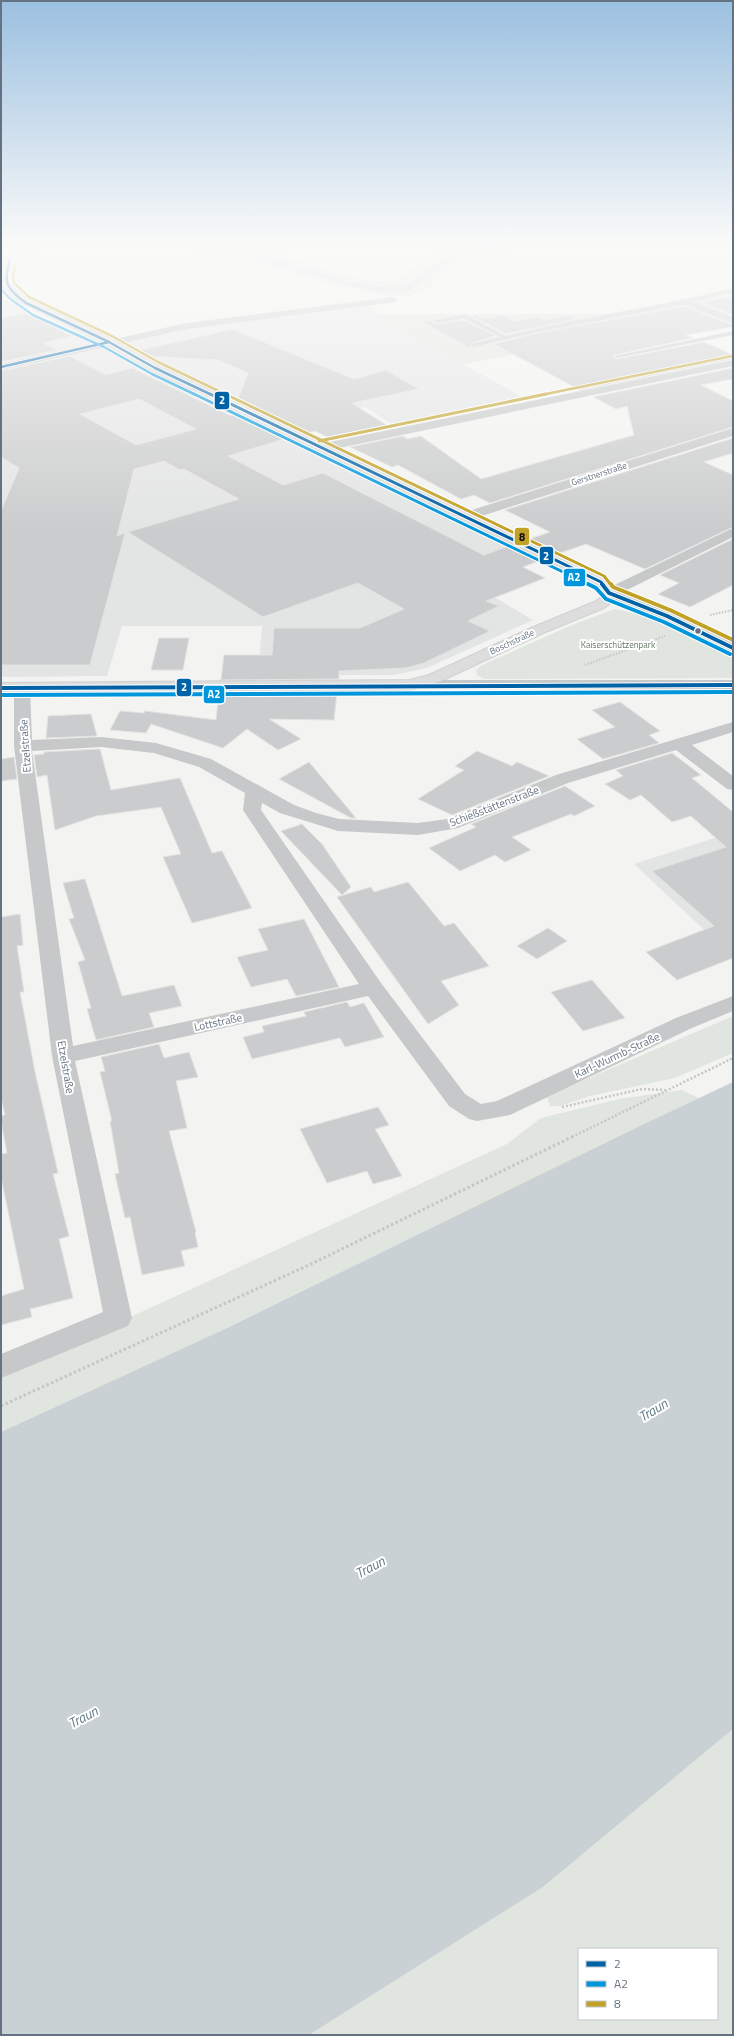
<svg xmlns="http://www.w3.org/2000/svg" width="734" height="2036" font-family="'Titillium Web',sans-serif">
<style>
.built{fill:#e3e5e4}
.green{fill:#e1e5df;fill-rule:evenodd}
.water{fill:#c9d1d4}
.building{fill:#cbcccd;stroke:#e2e2e1;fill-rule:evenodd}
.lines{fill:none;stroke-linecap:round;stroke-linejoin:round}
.secondary-casing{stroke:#d1d1d2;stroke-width:2}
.path-far3{stroke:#c5c6c6;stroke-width:1;stroke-dasharray:1 1;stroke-linecap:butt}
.path-far2{stroke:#c5c6c6;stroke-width:2;stroke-dasharray:1.5 1.5;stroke-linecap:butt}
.path-far1{stroke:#c5c6c6;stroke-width:2.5;stroke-dasharray:2 2;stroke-linecap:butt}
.path{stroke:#c5c6c6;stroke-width:3;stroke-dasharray:2.5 2.5;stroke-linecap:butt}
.lane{fill:#c7c8c9;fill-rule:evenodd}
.street{fill:#c7c8c9;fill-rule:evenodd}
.secondary{fill:#ddd;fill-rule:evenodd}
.bus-1-far2-casing{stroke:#fff;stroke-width:4}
.bus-1-far1-casing{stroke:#fff;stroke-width:5}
.bus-1-casing{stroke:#fff;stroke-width:6}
.bus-2-far2-casing{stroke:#fff;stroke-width:4}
.bus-2-far1-casing{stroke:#fff;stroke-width:5}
.bus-2-casing{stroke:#fff;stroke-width:6}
.bus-3-far2-casing{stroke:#fff;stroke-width:4}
.bus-3-far1-casing{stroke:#fff;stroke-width:5}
.bus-3-casing{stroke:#fff;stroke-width:6}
.bus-1-far2{stroke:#0062a7;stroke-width:2.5}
.bus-1-far1{stroke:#0062a7;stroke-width:3}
.bus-1{stroke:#0062a7;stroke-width:4}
.bus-2-far2{stroke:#0096dc;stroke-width:2.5}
.bus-2-far1{stroke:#0096dc;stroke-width:3}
.bus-2{stroke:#0096dc;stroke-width:4}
.bus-3-far2{stroke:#c2a127;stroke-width:2.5}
.bus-3-far1{stroke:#c2a127;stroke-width:3}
.bus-3{stroke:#c2a127;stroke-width:4}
.bus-dot{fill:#647281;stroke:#fff;stroke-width:1.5}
.labels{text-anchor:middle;stroke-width:4;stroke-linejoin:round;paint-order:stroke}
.far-street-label{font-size:9px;fill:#647281;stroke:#fff}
.far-park-label{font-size:9px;fill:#657863;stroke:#fff}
.street-label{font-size:11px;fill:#647281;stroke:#fff}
.near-water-label{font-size:14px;font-style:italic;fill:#647a85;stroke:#fff}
.line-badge{stroke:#fff;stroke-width:1.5}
.badge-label{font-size:11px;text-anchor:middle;font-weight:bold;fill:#fff}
.pale-badge-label{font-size:11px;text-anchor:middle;font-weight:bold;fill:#111}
</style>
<rect width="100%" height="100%" fill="#f3f3f1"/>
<!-- built -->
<path class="built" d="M 1,298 L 122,356 L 507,545 L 457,575 L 533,620 L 427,668 L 394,675 L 258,675 L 262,626 L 122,626 L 107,676 L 1,677 Z
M 368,304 L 389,323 L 526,399 L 395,426 L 365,407 L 288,423 L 118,343 L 198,326 Z
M 733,832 L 733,957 L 634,864 Z"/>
<!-- green -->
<path class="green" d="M 182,246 L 210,248 L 364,289 L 396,292 L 468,254 L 498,246 L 507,246 C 485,251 464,260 445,272 C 436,278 429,287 420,291 C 407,298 388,295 374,294 L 205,249 Z
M 230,246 L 249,246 L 368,281 L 392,282 L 432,255 L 461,246 L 481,246 L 445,258 L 404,286 C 377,291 351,280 325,273 C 294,264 262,253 230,246 Z
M 733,289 L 733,314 L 713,317 L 463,364 L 389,323 L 379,314 L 616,314 Z
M 615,609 C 658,616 694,639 733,658 L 733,678 L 484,679 L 477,675 L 476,671 L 480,666 L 572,625 Z
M 733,1016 L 733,1053 L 675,1078 L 590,1096 L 560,1106 L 550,1106 L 547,1096 Z
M 682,1090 L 699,1098 L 227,1328 L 1,1432 L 1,1373 L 124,1320 L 507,1144 L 541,1118 L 619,1099 Z
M 733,1729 L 733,2035 L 309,2035 L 543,1887 ZM 579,1949 L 717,1949 L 717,2019 L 579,2019 Z"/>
<!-- water -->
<path class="water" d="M 195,246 C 216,246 235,247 256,252 C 295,262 366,294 404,286 C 436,265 458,246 498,246 L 468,254 L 453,261 L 410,290 L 396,292 L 364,289 L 210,248 Z
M 733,1082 L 733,1729 L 543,1887 L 309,2035 L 1,2035 L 1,1432 L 227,1328 L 642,1125 Z"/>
<!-- building -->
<path class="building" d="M 733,296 L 733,315 L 700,302 L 701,302 Z
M 684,306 L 733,325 L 733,327 L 686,335 L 693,338 L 614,355 L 613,357 L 617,359 L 704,342 L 733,355 L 733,359 L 580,390 L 494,344 L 485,346 L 532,334 Z
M 25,313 L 72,336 L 43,343 L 58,350 L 1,362 L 1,318 Z
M 471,315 L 476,315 L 482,319 L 504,315 L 515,321 L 538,317 L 544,320 L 570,315 L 577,319 L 506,334 Z
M 432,320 L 432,322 L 436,324 L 464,320 L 496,336 L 471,343 L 470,345 L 472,348 L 470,348 L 420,321 Z
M 232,329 L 354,379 L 386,370 L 419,389 L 352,403 L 391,428 L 334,440 L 315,431 L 304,434 L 237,401 L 248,373 L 218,360 L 145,356 L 142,355 L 141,350 Z
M 70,356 L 106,375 L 132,368 L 231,416 L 233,411 L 288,438 L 228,456 L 283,485 L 323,473 L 484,555 L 511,545 L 541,560 L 523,567 L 545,578 L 486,601 L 499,606 L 468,621 L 490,631 L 424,663 L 406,668 L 339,671 L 339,679 L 221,680 L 224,655 L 272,655 L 274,628 L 360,628 L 404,609 L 358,583 L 263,617 L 128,532 L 239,499 L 184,469 L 180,470 L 164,461 L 134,469 L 117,536 L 125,533 L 90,665 L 1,665 L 1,511 L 19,468 L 1,457 L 1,371 ZM 139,399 L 196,429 L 136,445 L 80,414 Z
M 733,368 L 733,379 L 701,385 L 733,401 L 733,427 L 490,503 L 474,495 L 461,499 L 398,465 L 392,467 L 350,447 L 403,436 L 407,439 L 421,436 L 481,479 L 634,435 L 627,406 L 616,409 L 593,397 Z
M 733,438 L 733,453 L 704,462 L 733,475 L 733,527 L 645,569 L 586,544 L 557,554 L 527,540 L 550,532 L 505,510 Z
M 733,539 L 733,585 L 690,607 L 658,594 L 679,583 L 660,575 Z
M 159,638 L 189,638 L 183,670 L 151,670 Z
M 337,692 L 334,720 L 269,719 L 301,739 L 278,750 L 247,729 L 223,748 L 151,724 L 146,733 L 110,730 L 120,711 L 144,713 L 145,711 L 216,720 L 219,693 Z
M 620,702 L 660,731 L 649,735 L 659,743 L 603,759 L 577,739 L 615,727 L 592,710 Z
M 91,714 L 97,736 L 46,738 L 48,716 Z
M 100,749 L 111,790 L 180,778 L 212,853 L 222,851 L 252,908 L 192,923 L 163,857 L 181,854 L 161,807 L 96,816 L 55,830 L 47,775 L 37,777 L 34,755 L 44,754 L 44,752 Z
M 477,751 L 512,766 L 517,762 L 549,776 L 452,815 L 418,799 L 464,770 L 455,766 Z
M 672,753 L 701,775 L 692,778 L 733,812 L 733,958 L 677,980 L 646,952 L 714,926 L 652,871 L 726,847 L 691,816 L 672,822 L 641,795 L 630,800 L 605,784 L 623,776 L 616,770 Z
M 14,757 L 17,779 L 1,781 L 1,759 Z
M 309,762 L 356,818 L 351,818 L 279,779 Z
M 565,786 L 595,806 L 574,816 L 571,814 L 512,837 L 531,850 L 505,862 L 495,855 L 460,871 L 429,848 L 476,827 L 471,824 Z
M 302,824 L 322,844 L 351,887 L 342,895 L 281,831 Z
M 85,879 L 122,996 L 174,985 L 182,1006 L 149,1013 L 154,1027 L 96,1040 L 87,1009 L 91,1008 L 78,962 L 85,960 L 69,919 L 74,918 L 63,883 Z
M 408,882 L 444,926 L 454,923 L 489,966 L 441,981 L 459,1005 L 428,1024 L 337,897 L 371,887 L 374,892 Z
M 20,914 L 23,945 L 17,946 L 24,992 L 20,992 L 35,1072 L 58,1173 L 53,1174 L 69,1236 L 59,1239 L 73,1298 L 30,1309 L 32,1317 L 1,1325 L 1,1296 L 24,1289 L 1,1177 L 1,1154 L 7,1153 L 1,1121 L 1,1116 L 5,1115 L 1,1097 L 1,917 Z
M 304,919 L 339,987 L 296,996 L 287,979 L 251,987 L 237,957 L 268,950 L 258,929 Z
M 548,928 L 567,941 L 537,959 L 517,946 Z
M 592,980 L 625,1018 L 583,1031 L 551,992 Z
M 347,1002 L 350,1007 L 364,1003 L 384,1037 L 345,1047 L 340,1038 L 252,1059 L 243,1037 L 264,1032 L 262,1026 L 306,1016 L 304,1012 Z
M 159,1044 L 164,1058 L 189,1052 L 198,1077 L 176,1081 L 187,1128 L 169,1131 L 196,1232 L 195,1233 L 198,1247 L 181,1251 L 185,1266 L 142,1275 L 130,1217 L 125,1218 L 115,1174 L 119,1173 L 110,1121 L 112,1121 L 100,1072 L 105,1071 L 101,1057 Z
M 378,1107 L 389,1125 L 375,1129 L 402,1176 L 373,1184 L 367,1171 L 327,1183 L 300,1129 Z"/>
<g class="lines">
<!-- secondary casing -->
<g class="secondary-casing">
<path id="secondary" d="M 29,246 L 41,246 L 17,259 L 7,272 L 9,283 L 18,294 L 113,340 L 159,366 L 606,579 L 616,593 L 611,603 L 604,608 L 541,634 L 441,681 L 410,690 L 1,693 L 1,683 L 409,680 L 429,675 L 531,628 L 594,602 L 600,598 L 602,593 L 596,585 L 151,370 L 105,344 L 12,298 L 1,286 L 1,265 L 11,256 Z"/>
</g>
<!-- path-far3 -->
<path class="path-far3" d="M 179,246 L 205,250 L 349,288
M 408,296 L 425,290 L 438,278 L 459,266 L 519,246"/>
<!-- path-far2 -->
<path class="path-far2" d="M 710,615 L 733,610
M 585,665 L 665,636"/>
<!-- path-far1 -->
<path class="path-far1" d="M 562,1107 L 642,1089 L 665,1090
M 572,1137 L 733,1058"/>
<!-- path -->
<path class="path" d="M 1,1406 L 311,1264 L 574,1136"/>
<!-- lane -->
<path class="lane" d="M 733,288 L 733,292 L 687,304 L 532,333 L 473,347 L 471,344 L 500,337 L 464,318 L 436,323 L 433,321 L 465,314 L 506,336 C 581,317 658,307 733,288 Z
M 733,331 L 733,335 L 617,358 L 614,356 Z"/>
<!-- street -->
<path class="street" d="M 392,297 L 396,298 L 397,300 L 396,302 L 187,329 L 1,370 L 1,364 L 187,323 Z
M 687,299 L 733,317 L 733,324 L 683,304 L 682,302 L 683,300 Z
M 733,360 L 733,366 L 320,452 L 314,448 L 320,444 Z
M 733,428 L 733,436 L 469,520 L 459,520 L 457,517 L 459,514 Z
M 733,528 L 733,537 L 621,593 L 672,613 L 733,642 L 733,653 L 662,619 L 604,596 L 602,593 L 604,590 Z
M 410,680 L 733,680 L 733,690 L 404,688 L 402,685 L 404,682 Z
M 22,683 L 28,685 L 30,688 L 32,740 L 101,737 L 156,743 L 211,759 L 294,805 L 316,813 L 339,819 L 418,823 L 447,819 L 556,775 L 733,722 L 733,732 L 692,745 L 733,776 L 733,790 L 727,789 L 676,750 L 568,783 L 458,828 L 418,835 L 338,831 L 280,813 L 262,803 L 261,810 L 381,983 L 465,1094 L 481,1104 L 497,1101 L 676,1018 L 733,996 L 733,1011 L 692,1028 L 510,1115 L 477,1121 L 469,1119 L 449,1106 L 368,996 L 75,1061 L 132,1318 L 128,1326 L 1,1378 L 1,1354 L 103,1312 L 52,1056 L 14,746 L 14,688 L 16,685 ZM 101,747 L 154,753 L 199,767 L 245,793 L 243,810 L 359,984 L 73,1046 L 32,751 Z"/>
<!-- secondary -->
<use href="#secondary" class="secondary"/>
<!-- bus-1-far2 casing -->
<g class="bus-1-far2-casing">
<path id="bus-1-far2" d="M 10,261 C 2,283 8,290 26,303 L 109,342 L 155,368 L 212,395
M 1,367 L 109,342"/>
</g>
<!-- bus-1-far1 casing -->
<g class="bus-1-far1-casing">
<path id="bus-1-far1" d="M 210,394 L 601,582 L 603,585"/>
</g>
<!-- bus-1 casing -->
<g class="bus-1-casing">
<path id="bus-1" d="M 602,584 L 609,593 L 667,616 L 733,648
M 1,688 L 733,685"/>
</g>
<!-- bus-2-far2 casing -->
<g class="bus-2-far2-casing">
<path id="bus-2-far2" d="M 1,289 L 9,298 L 33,315 L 104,347 L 152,374 L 196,395"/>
</g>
<!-- bus-2-far1 casing -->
<g class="bus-2-far1-casing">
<path id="bus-2-far1" d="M 194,394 L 590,585"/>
</g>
<!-- bus-2 casing -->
<g class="bus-2-casing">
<path id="bus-2" d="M 588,584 L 596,588 L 606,599 L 664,622 L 730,654
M 1,695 L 733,692"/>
</g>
<!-- bus-3-far2 casing -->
<g class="bus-3-far2-casing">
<path id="bus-3-far2" d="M 16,264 L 13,275 L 14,283 L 29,297 L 112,336 L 158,362 L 227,395
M 541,395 L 732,356"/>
</g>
<!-- bus-3-far1 casing -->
<g class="bus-3-far1-casing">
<path id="bus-3-far1" d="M 225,394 L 604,576 L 611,585
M 319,441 L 546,394"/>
</g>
<!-- bus-3 casing -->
<g class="bus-3-casing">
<path id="bus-3" d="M 611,584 L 613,587 L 670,610 L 733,640"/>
</g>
<!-- bus-1-far2 -->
<use href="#bus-1-far2" class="bus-1-far2"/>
<!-- bus-1-far1 -->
<use href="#bus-1-far1" class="bus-1-far1"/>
<!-- bus-1 -->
<use href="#bus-1" class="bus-1"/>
<!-- bus-2-far2 -->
<use href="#bus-2-far2" class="bus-2-far2"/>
<!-- bus-2-far1 -->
<use href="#bus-2-far1" class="bus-2-far1"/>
<!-- bus-2 -->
<use href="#bus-2" class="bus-2"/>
<!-- bus-3-far2 -->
<use href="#bus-3-far2" class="bus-3-far2"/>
<!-- bus-3-far1 -->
<use href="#bus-3-far1" class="bus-3-far1"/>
<!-- bus-3 -->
<use href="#bus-3" class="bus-3"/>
</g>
<!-- sky -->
<linearGradient id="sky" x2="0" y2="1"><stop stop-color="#9bc0e0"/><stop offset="0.46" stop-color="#fafaf9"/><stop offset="1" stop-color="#fafaf9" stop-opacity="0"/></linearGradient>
<rect width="734" height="531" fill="url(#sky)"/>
<!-- markers -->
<circle class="bus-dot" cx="698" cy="631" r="3.5"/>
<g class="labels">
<!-- far-street labels -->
<g class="far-street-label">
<text transform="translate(599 474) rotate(-18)" y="3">Gerstnerstraße</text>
<text transform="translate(512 642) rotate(-25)" y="3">Boschstraße</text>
</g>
<!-- far-park labels -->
<g class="far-park-label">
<text x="618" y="648">Kaiserschützenpark</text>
</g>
<!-- street labels -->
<g class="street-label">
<text transform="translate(25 746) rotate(-94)" y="4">Etzelstraße</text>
<text transform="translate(494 806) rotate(-21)" y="4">Schießstättenstraße</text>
<text transform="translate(218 1022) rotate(-12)" y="4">Lottstraße</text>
<text transform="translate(617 1055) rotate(-25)" y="4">Karl-Wurmb-Straße</text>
<text transform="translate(66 1067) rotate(80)" y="4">Etzelstraße</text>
</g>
<!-- near-water labels -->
<g class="near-water-label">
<text transform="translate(653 1410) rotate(-31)" y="5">Traun</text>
<text transform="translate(370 1567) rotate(-28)" y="5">Traun</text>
<text transform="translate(83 1717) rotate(-28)" y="5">Traun</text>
</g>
</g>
<g class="line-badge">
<rect x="214" y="391" width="16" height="19" rx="4" fill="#0062a7"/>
<rect x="514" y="527" width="16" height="19" rx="4" fill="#c2a127"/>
<rect x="539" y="546" width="15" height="19" rx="4" fill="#0062a7"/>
<rect x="563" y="568" width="23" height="19" rx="4" fill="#0096dc"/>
<rect x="176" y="678" width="16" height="19" rx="4" fill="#0062a7"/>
<rect x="203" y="685" width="22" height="19" rx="4" fill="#0096dc"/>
</g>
<g class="badge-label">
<text x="222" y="404">2</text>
<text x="546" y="560">2</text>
<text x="574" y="581">A2</text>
<text x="184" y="691">2</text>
<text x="214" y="698">A2</text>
</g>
<g class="pale-badge-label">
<text x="522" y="541">8</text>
</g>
<!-- border -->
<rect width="734" height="2036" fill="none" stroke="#647281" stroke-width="4"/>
<!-- legend -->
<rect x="578" y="1948" width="140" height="72" fill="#ffffff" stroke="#c1c7cd"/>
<rect x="586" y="1961" width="20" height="6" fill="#0062a7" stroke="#c1c7cd"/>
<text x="614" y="1968" font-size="12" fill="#647281">2</text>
<rect x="586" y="1981" width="20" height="6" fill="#0096dc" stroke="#c1c7cd"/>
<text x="614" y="1988" font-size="12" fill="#647281">A2</text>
<rect x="586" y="2001" width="20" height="6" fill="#c2a127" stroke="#c1c7cd"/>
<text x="614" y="2008" font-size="12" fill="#647281">8</text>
</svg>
